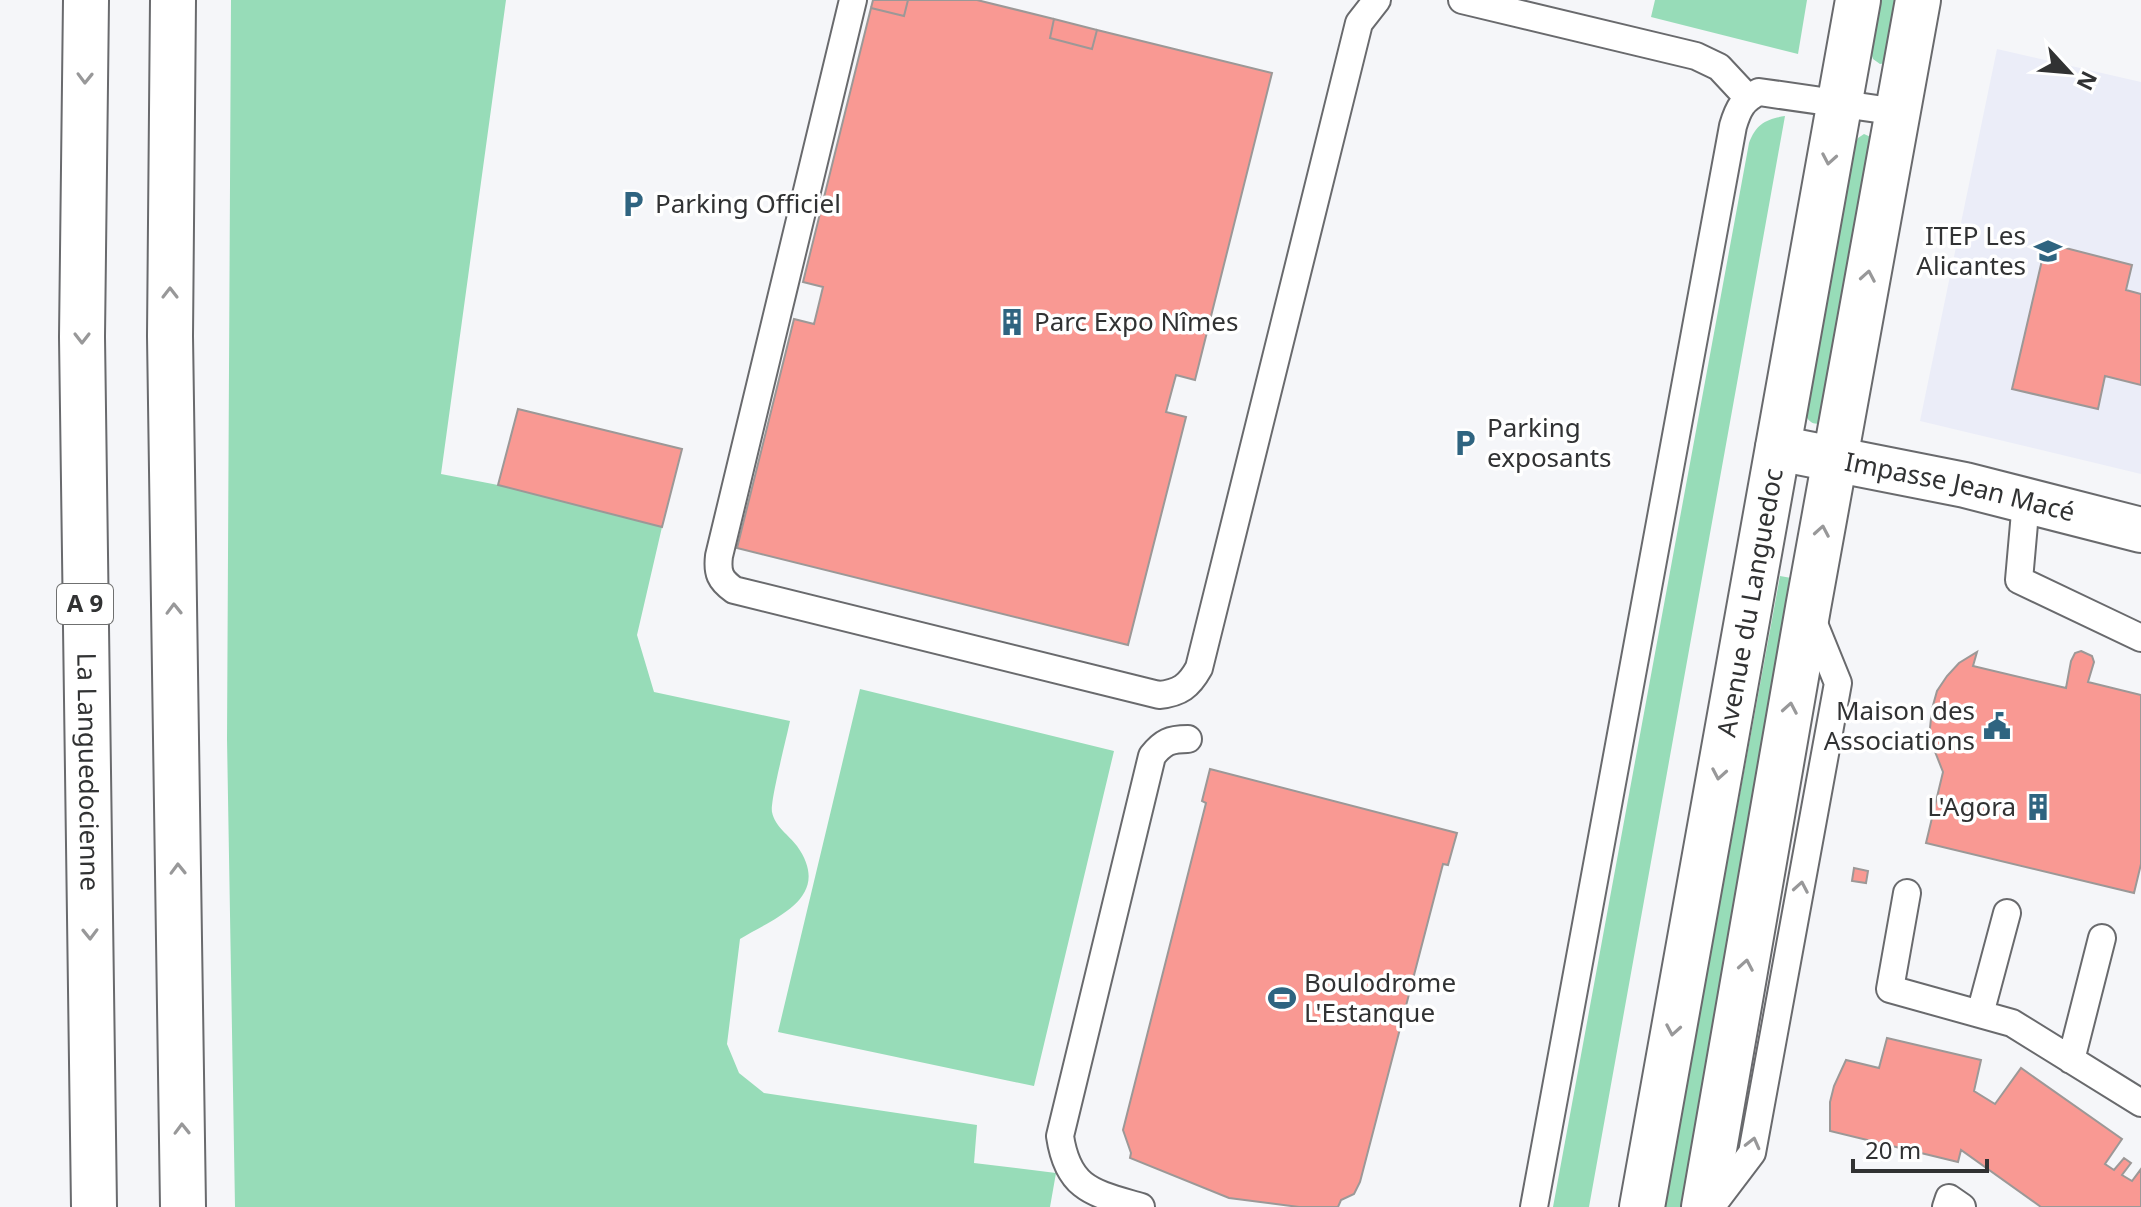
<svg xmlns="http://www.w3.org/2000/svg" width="2141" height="1207" font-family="'Noto Sans',sans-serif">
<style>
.built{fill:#ebedf8}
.green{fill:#97dcb8}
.building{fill:#f99993;stroke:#9c9897;stroke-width:2}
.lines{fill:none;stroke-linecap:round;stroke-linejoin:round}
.service-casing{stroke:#696a6d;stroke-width:30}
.minor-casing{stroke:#696a6d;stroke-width:48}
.tertiary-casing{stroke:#696a6d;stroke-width:48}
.motorway-casing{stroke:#696a6d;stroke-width:48}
.service{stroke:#fff;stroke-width:26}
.minor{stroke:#fff;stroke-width:44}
.tertiary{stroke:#fff;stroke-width:44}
.motorway{stroke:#fff;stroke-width:44}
.oneway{stroke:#989899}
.labels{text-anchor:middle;stroke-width:7;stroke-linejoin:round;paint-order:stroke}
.shield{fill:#fff;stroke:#6f7070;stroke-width:2}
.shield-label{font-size:24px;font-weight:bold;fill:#313233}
.poi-label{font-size:26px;fill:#313233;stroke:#fff;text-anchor:start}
.street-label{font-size:26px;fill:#313233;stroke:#fff}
</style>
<rect width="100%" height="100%" fill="#f5f6f9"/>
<!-- built -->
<path class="built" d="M 1997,49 L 2141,82 L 2141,474 L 1920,421 Z"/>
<!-- green -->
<path class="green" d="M 231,0 L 506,0 L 441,474 L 498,485 L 662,527 L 637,635 L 654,692 L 790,721 C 787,736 770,801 772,812 C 775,827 789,835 797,846 C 834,898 774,918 740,939 L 727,1044 L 739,1073 L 764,1093 L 977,1125 L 974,1163 L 1056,1173 L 1050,1207 L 235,1207 L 227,739 Z
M 1655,0 L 1807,0 L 1798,54 L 1651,17 Z
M 1879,0 L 1902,0 L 1887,63 L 1880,64 L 1873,59 L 1870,50 Z
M 1785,116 L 1589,1207 L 1553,1207 L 1749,143 C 1756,124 1766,119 1785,116 Z
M 1864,134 L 1873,138 L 1822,423 C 1814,425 1810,423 1806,416 L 1853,147 L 1858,138 Z
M 1780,576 L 1797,579 L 1687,1207 L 1664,1207 Z
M 860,689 L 1114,751 L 1034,1086 L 778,1032 Z"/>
<!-- building -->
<path class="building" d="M 873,0 L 908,0 L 904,16 L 871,8 Z
M 908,0 L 977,0 L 1054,19 L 1050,38 L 1092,49 L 1097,30 L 1272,73 L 1195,380 L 1176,375 L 1166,412 L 1186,417 L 1128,645 L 737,548 L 794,319 L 814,324 L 823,287 L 803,282 L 871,8 L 904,16 Z
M 1054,19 L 1097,30 L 1092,49 L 1050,38 Z
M 2046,243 L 2132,265 L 2126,290 L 2141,294 L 2141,385 L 2105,376 L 2098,409 L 2012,389 Z
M 518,409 L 682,449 L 662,527 L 498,485 Z
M 2081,651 L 2092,656 L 2094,662 L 2088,682 L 2141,695 L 2141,864 L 2134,893 L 1926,843 L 1943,772 L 1932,744 L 1930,728 L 1932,709 L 1937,691 L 1947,676 L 1959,663 L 1977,652 L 1973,666 L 2066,688 L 2071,661 L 2075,653 Z
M 1210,769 L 1457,833 L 1448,865 L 1443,864 L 1360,1182 L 1354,1194 L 1341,1200 L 1338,1207 L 1299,1207 L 1229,1198 L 1130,1158 L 1131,1153 L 1123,1130 L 1206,803 L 1202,801 Z
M 1854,868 L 1868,871 L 1866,883 L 1852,881 Z
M 1887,1038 L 1981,1060 L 1974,1091 L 1995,1104 L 2021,1068 L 2122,1139 L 2105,1164 L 2114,1170 L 2124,1158 L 2131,1163 L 2122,1175 L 2132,1181 L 2141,1169 L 2141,1207 L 2041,1207 L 1961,1150 L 1958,1162 L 1830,1131 L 1830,1102 L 1834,1086 L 1846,1060 L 1879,1068 Z"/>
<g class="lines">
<!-- service casing -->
<g class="service-casing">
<path id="service" d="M 853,0 L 719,556 C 717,573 720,580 734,590 L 1159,695 C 1180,693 1189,686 1199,668 L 1359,23 L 1377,0
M 1462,0 L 1696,56 L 1719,67 L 1747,97
M 2026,501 L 2019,580 L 2141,638
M 1907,893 L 1890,989 L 2012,1023 L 2141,1103
M 1980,1014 L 2007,913
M 2071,1060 L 2102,938
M 1141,1207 C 1094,1193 1068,1190 1060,1136 L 1152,756 C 1163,742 1170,739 1188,739
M 1534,1207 L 1733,126 C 1738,109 1743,99 1759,92 L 1898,112
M 1711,1207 L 1752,1153 L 1838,683 L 1810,614
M 1946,1207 L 1949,1198 L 1962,1207"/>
</g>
<!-- minor casing -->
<g class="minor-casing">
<g id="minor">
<path id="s1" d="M 1778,448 L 1965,485 L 2141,530"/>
</g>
</g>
<!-- tertiary casing -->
<g class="tertiary-casing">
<g id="tertiary">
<path id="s2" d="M 1642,1207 L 1858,0"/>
<path d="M 1704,1207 L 1808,608 L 1918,0"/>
</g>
</g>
<!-- motorway casing -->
<g class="motorway-casing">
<g id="motorway">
<path id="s3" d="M 86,0 L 82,337 L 94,1207"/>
<path d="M 173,0 L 170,336 L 183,1207"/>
</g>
</g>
<!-- service -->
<use href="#service" class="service"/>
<!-- minor -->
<use href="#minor" class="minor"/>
<!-- tertiary -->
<use href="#tertiary" class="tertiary"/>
<!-- motorway -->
<use href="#motorway" class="motorway"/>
</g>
<!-- one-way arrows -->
<defs><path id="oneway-chevron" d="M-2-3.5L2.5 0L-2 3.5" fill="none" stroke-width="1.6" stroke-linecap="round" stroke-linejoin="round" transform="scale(2)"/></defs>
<g class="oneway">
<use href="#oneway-chevron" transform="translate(85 78) rotate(91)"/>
<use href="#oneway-chevron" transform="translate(1829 159) rotate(100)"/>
<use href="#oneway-chevron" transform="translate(1868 276) rotate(-80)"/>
<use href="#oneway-chevron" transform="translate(170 293) rotate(-90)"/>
<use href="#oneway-chevron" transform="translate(82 338) rotate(90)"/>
<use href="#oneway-chevron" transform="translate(1822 531) rotate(-80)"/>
<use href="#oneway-chevron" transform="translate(174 609) rotate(-91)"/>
<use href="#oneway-chevron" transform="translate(1790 708) rotate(-80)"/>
<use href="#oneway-chevron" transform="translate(1719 774) rotate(100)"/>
<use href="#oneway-chevron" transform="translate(178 869) rotate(-91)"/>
<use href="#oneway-chevron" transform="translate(1801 887) rotate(-80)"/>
<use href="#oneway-chevron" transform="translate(90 934) rotate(89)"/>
<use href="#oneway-chevron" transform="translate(1746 965) rotate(-80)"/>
<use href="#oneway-chevron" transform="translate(1673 1030) rotate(100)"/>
<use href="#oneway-chevron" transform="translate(182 1129) rotate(-91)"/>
<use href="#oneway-chevron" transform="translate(1753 1143) rotate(-76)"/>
</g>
<!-- icons -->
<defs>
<g id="parking-bare" transform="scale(2.16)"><path d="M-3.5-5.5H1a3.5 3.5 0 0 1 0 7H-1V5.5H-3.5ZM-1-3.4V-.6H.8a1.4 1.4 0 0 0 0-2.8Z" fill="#2f6480" stroke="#fff" stroke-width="2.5" paint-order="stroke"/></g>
<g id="university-bare" transform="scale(2.16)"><path d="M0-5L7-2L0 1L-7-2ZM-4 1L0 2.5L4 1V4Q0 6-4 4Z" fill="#2f6480" stroke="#fff" stroke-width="2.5" paint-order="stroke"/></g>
<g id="building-bare" transform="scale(2.16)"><path d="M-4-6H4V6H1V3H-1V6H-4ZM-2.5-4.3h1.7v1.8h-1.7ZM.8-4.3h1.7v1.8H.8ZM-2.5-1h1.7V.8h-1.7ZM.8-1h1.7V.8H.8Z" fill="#2f6480" stroke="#fff" stroke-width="2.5" paint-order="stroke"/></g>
<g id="civic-bare" transform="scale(2.16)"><path d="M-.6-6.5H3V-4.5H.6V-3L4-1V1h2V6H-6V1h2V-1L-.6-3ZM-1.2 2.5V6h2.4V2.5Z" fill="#2f6480" stroke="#fff" stroke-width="2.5" paint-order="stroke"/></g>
<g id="stadium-bare" transform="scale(2.16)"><path d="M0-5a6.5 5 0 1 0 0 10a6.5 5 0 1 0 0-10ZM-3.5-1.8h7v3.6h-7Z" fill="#2f6480" stroke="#fff" stroke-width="2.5" paint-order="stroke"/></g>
</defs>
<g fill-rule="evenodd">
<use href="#parking-bare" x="633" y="204"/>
<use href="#university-bare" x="2048" y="251"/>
<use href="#building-bare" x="1012" y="322"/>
<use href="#parking-bare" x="1465" y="443"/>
<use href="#civic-bare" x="1997" y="726"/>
<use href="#building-bare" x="2038" y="807"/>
<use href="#stadium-bare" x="1282" y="998"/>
</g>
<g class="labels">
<!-- shield labels -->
<rect class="shield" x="57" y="584" width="56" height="40" rx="6"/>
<g class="shield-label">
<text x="85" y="612">A 9</text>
</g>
<!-- poi labels -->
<g class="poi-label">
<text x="655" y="213">Parking Officiel</text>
<text x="2026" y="245" text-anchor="end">ITEP Les<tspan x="2026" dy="30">Alicantes</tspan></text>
<text x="1034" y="331">Parc Expo Nîmes</text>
<text x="1487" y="437">Parking<tspan x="1487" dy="30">exposants</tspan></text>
<text x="1975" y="720" text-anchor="end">Maison des<tspan x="1975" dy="30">Associations</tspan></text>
<text x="2016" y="816" text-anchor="end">L'Agora</text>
<text x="1304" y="992">Boulodrome<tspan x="1304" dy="30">L'Estanque</tspan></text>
</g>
<!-- street labels -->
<g class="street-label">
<text dy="9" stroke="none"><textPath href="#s1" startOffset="186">Impasse Jean Macé</textPath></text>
<text dy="9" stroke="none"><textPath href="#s2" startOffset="614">Avenue du Languedoc</textPath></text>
<text dy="9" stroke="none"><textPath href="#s3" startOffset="772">La Languedocienne</textPath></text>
</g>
</g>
<!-- north arrow -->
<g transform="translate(2069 72) rotate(116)" stroke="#ffffff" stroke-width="6" paint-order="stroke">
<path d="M0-6L14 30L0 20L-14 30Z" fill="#313233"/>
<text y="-12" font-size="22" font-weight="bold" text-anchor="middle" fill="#313233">N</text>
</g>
<!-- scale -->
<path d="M1853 1159v12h134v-12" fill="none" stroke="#313233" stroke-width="4"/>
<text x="1865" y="1159" font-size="24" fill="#313233" stroke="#ffffff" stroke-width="6" paint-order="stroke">20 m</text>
</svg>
